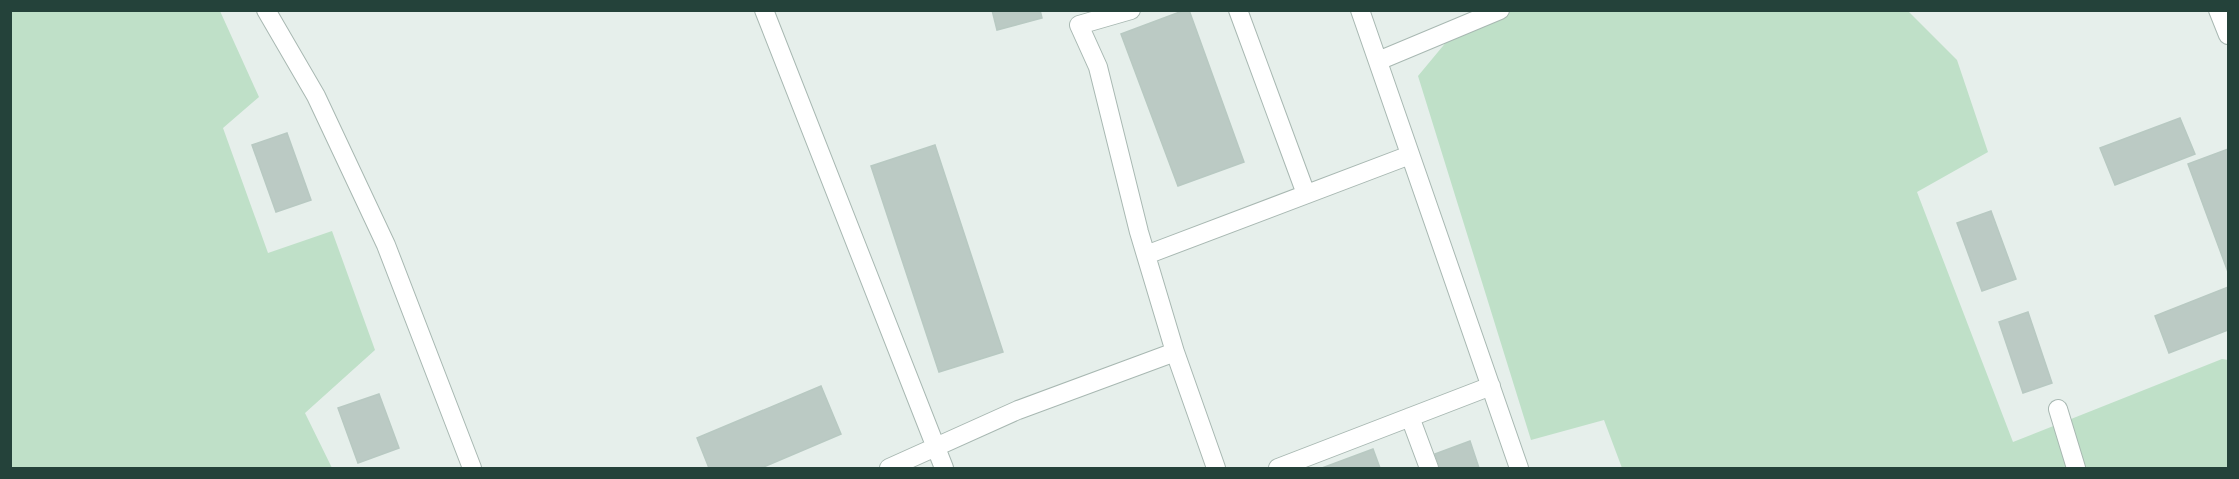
<svg xmlns="http://www.w3.org/2000/svg" width="2239" height="479" font-family="Jost,sans-serif">
<style>
.green{fill:#bfe0c8}
.building{fill:#bbcac4;stroke:#b8c9c2;stroke-width:1.5}
.lines{fill:none;stroke-linecap:round;stroke-linejoin:round}
.lane-casing{stroke:#a8b8b2;stroke-width:20}
.lane{stroke:#fff;stroke-width:18}
</style>
<rect width="100%" height="100%" fill="#e6efeb"/>
<!-- green -->
<path class="green" d="M 10,11 L 220,11 L 259,97 L 223,128 L 268,253 L 332,231 L 375,350 L 305,413 L 332,468 L 11,468 Z
M 1472,11 L 1908,11 L 1957,60 L 1988,152 L 1917,192 L 2013,442 L 2222,359 L 2228,360 L 2228,468 L 1622,468 L 1604,420 L 1531,440 L 1418,76 Z"/>
<!-- building -->
<path class="building" d="M 992,10 L 1040,10 L 1042,18 L 997,30 Z
M 1185,10 L 1189,10 L 1244,162 L 1178,186 L 1121,34 Z
M 2180,118 L 2195,154 L 2115,185 L 2100,148 Z
M 287,133 L 311,200 L 276,212 L 252,145 Z
M 935,145 L 1003,352 L 939,372 L 871,166 Z
M 2228,149 L 2228,272 L 2188,164 Z
M 1991,211 L 2016,279 L 1982,291 L 1957,223 Z
M 2228,287 L 2228,330 L 2169,353 L 2155,316 Z
M 2028,312 L 2052,383 L 2023,393 L 1999,322 Z
M 821,386 L 841,434 L 761,468 L 709,468 L 697,438 Z
M 379,394 L 399,448 L 358,463 L 338,408 Z
M 1470,441 L 1479,468 L 1440,468 L 1435,454 Z
M 1373,449 L 1380,468 L 1322,468 Z"/>
<g class="lines">
<!-- lane casing -->
<g class="lane-casing">
<path id="lane" d="M 266,10 L 316,96 L 386,245 L 472,468
M 764,10 L 944,468
M 1238,10 L 1306,194
M 1360,10 L 1519,468
M 2218,10 L 2228,35
M 1378,61 L 1500,10
M 1146,255 L 1410,155
M 1175,352 L 1216,468
M 2058,409 L 2076,468
M 1410,417 L 1429,468
M 889,468 L 1018,410 L 1175,352 L 1139,232 L 1098,67 L 1079,25 L 1131,10
M 1278,468 L 1491,386"/>
</g>
<!-- lane -->
<use href="#lane" class="lane"/>
</g>
<!-- border -->
<rect width="2239" height="479" fill="none" stroke="#24423a" stroke-width="24"/>
</svg>
